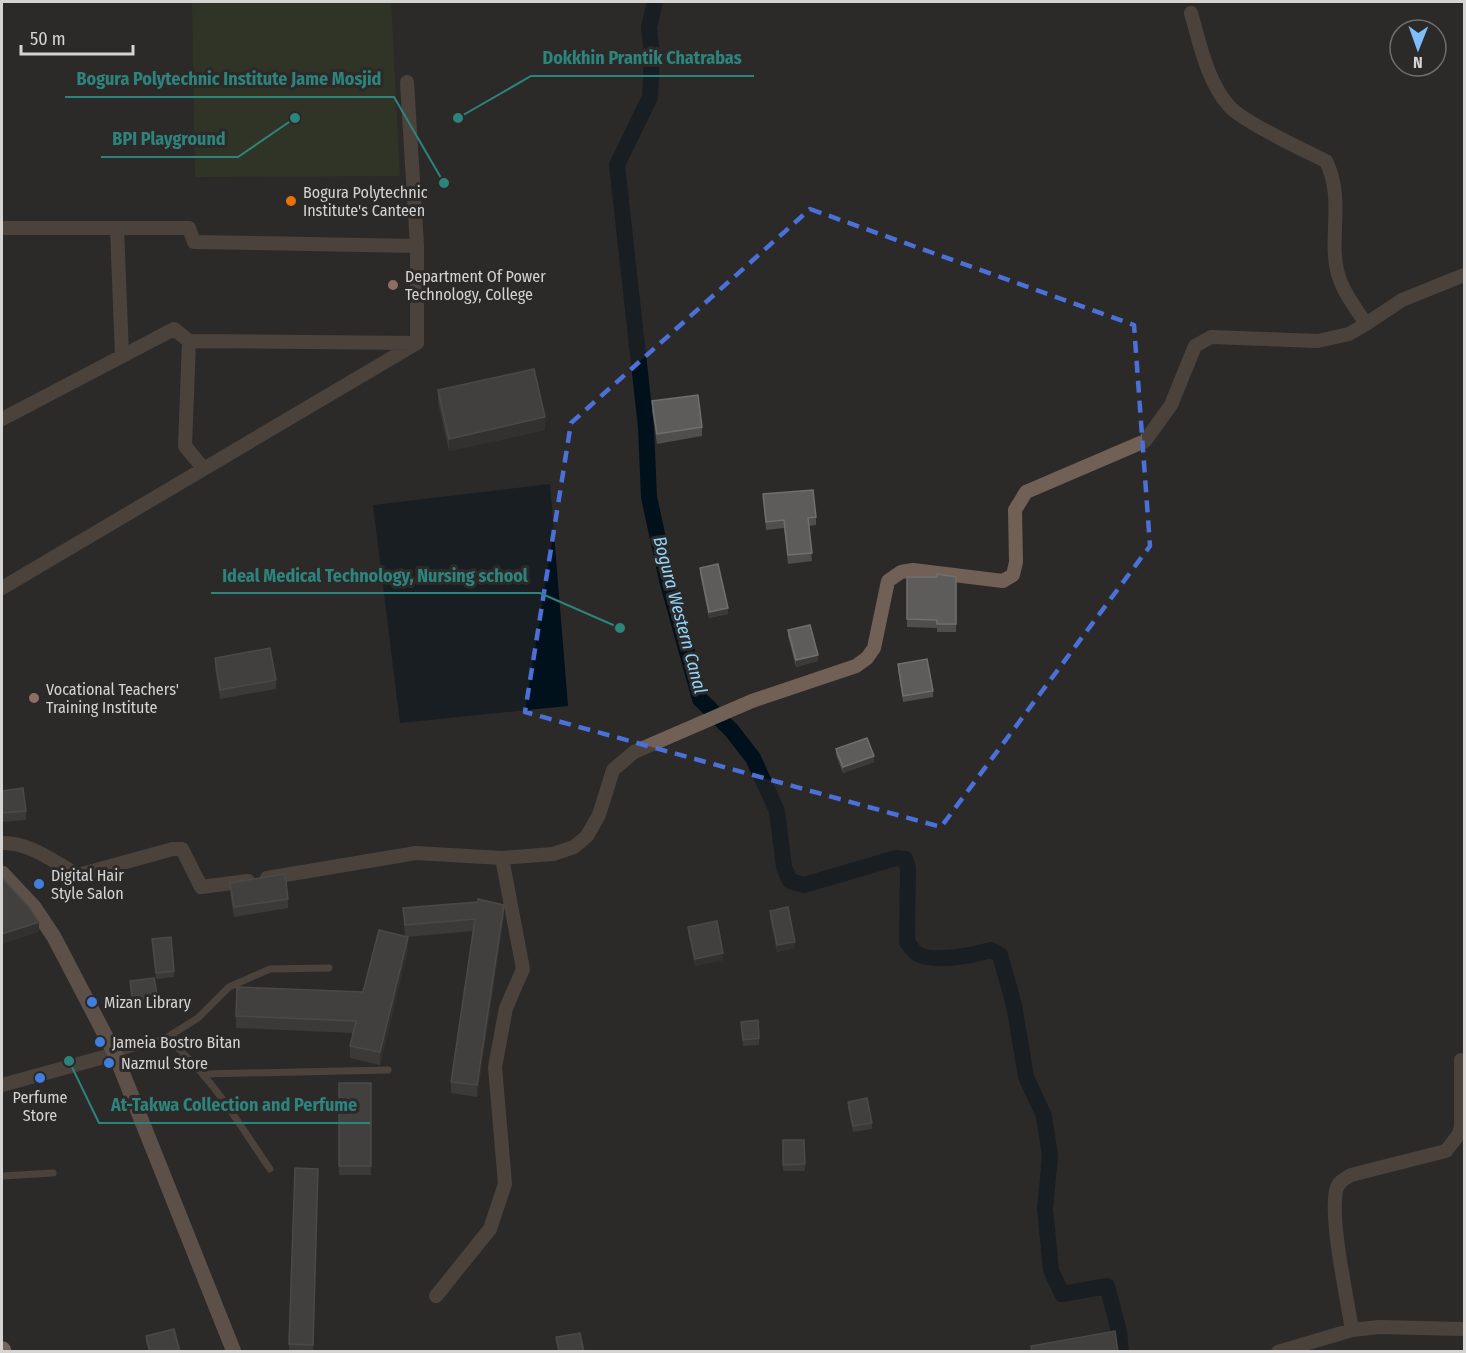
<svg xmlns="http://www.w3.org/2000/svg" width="1466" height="1353" font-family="'Fira Sans Condensed',sans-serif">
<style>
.green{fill:#354125}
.water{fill:#00111c}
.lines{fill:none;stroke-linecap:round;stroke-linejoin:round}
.canal{stroke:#00111c;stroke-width:16}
.lane{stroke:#716056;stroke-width:7}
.street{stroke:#716056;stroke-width:14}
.secondary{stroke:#987e6f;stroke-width:15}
.highway{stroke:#d2aa92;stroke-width:18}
.wall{fill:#504e4c}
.shaded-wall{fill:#3c3a38}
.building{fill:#5e5c5b;stroke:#716f6e;stroke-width:1.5}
.marked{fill:none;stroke:#4b70d7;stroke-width:4.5;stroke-dasharray:12 8;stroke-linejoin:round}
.food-dot{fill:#e8710a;stroke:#2c2a28;stroke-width:2}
.education-dot{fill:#8d6e63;stroke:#2c2a28;stroke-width:2}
.shop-dot{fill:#3f7fe0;stroke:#2c2a28;stroke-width:2}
.labels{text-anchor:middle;stroke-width:6;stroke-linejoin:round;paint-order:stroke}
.poi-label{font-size:16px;fill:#d5d4d3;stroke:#2c2a28;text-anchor:start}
.water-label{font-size:18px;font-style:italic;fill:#92d6fe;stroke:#2c2a28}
.leader{fill:none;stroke:#2d847d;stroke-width:2}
.callout-dot{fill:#2d847d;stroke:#2c2a28;stroke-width:2}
.callout-label{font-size:18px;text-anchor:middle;font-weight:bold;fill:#2d847d;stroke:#2c2a28;stroke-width:6;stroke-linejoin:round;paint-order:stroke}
</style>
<rect width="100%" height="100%" fill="#2c2a28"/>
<!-- green -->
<path class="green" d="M 192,2 L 391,2 L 400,176 L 195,177 Z"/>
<!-- water -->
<path class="water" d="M 550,484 L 568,706 L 400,723 L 373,505 Z"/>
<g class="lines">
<!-- canal -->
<path class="canal" d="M 655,2 L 649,27 L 652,55 L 650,97 L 617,165 L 646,427 L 649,497 L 667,580 L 700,699 L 732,731 L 753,758 L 777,811 L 784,867 L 790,881 L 804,885 L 896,858 L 905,859 L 908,868 L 907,942 C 910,946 913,950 916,953 C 932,964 974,955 991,950 L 1000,955 L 1014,1005 L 1026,1077 L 1044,1116 L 1050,1156 L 1045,1209 L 1051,1270 L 1062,1294 L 1107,1286 L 1119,1331 L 1121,1352"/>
<!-- lane -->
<path class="lane" d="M 166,1038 C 210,1073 238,1123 270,1169
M 115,1054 L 166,1038 L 198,1018 L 229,987 L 270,969 L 329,968
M 204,1074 L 388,1070
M 2,1176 L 53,1173"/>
<!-- street -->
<path class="street" d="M 2,228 L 189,228 L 194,242 L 417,246
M 117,228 L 122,356
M 1366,324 L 1402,300 L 1464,275
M 2,419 L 174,329 L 189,341
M 203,468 L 185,446 L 189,341 L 417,343
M 2,588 L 417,343 L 417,246 L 407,82
M 2,843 C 29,842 54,862 78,875 L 173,849 L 182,849 L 201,887 L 248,881
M 267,878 L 416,853 L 502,858 L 553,854 L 574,847 L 587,836 L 599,815 L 613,770 L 634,752 L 752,701 L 856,666 L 867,658 L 874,648 L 888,581 L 901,572 L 913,570 L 1003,581 L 1013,575 L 1016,562 L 1015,510 L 1026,492 L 1145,441 L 1171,405 L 1195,346 L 1211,337 L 1318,341 L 1349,334 L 1366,324 C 1357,310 1345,295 1340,280 C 1326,244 1346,201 1326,161 C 1305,151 1243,122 1229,106 C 1207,81 1200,44 1191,13
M 2,1085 L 115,1054
M 436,1296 L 490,1229 L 505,1184 L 495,1067 L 506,1008 L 523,969 L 502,858
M 1352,1330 C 1347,1297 1330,1222 1336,1191 C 1337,1183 1344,1179 1351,1175 L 1446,1151 L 1459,1134 L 1461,1126 L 1461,1060
M 1278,1352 L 1352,1330 L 1379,1327 L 1464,1329"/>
<!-- secondary -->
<path class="secondary" d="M 2,873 L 34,907 L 54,937 L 115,1054 L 234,1352"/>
<!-- highway -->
<path class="highway" d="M 2,1350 L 2,1352"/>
</g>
<!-- wall -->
<path class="wall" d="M 438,390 L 545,430 L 449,451 L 438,402 Z
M 652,401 L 702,427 L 702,436 L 657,444 L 652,410 Z
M 763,494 L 816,517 L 816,525 L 809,526 L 812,561 L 788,564 L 784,528 L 766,530 Z
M 700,568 L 728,614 L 709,618 L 700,574 Z
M 907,577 L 956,577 L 956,632 L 937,632 L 937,628 L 907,627 Z
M 788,630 L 818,661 L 796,667 L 788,636 Z
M 215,658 L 276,680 L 276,689 L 220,699 L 215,668 Z
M 898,664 L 933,691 L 933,697 L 903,702 L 898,670 Z
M 836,749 L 874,762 L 843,773 L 836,755 Z
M 2,791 L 26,811 L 26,820 L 2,822 Z
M 230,883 L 288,899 L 288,908 L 234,917 L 230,893 Z
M 478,902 L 504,916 L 477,1097 L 451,1093 L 451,1082 L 473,931 L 407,937 L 408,949 L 380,1065 L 350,1058 L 350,1046 L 353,1033 L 236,1028 L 236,1016 L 363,992 L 405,936 L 403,908 Z
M 770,911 L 795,948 L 777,952 L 770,917 Z
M 688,927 L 723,960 L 695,966 L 688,933 Z
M 152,939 L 174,971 L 174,977 L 156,979 Z
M 130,981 L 158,1000 L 158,1007 L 133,1010 Z
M 741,1022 L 759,1038 L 759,1045 L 743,1046 Z
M 339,1083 L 371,1083 L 371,1175 L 339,1175 Z
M 848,1102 L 872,1123 L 872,1129 L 853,1132 L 848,1108 Z
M 783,1140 L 804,1140 L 805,1171 L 783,1171 Z
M 318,1169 L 313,1352 L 289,1352 L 289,1344 Z
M 146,1336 L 180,1352 L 149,1352 L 146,1342 Z"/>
<!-- shaded-wall -->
<path class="shaded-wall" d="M 545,417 L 545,430 L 449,451 L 449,439 Z
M 728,608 L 728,614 L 709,618 L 709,612 Z
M 818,655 L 818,661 L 796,667 L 796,660 Z
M 874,756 L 874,762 L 843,773 L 843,767 Z
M 504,905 L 504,916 L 477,1097 L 477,1085 Z
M 39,922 L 39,932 L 2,944 L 2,934 Z
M 408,937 L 408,949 L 380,1065 L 380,1052 Z
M 795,942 L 795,948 L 777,952 L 777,945 Z
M 723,953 L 723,960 L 695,966 L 695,959 Z"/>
<!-- building -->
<path class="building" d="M 534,369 L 545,417 L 449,439 L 438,390 Z
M 698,395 L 702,427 L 657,434 L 652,401 Z
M 813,490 L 816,517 L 808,518 L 812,553 L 788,555 L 784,520 L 766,522 L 763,494 Z
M 718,564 L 728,608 L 709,612 L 700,568 Z
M 937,574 L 956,577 L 956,624 L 937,624 L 937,620 L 907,619 L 907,577 L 937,577 Z
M 810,625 L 818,655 L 796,660 L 788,630 Z
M 270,648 L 276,680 L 220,690 L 215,658 Z
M 927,659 L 933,691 L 903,696 L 898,664 Z
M 867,738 L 874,756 L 843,767 L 836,749 Z
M 23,788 L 26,811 L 2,813 L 2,791 Z
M 285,874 L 288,899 L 234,907 L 230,883 Z
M 2,878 L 28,906 L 39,922 L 2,934 Z
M 478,899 L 504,905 L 477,1085 L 451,1082 L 475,919 L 405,925 L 403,908 L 478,902 Z
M 788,907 L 795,942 L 777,945 L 770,911 Z
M 717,921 L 723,953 L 695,959 L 688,927 Z
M 379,930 L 408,937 L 380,1052 L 350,1046 L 356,1021 L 236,1016 L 237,987 L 363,992 Z
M 171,937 L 174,971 L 156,973 L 152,939 Z
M 154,978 L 158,1000 L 133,1004 L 130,981 Z
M 758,1020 L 759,1038 L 743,1040 L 741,1022 Z
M 339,1083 L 371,1083 L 371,1166 L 339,1166 Z
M 867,1098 L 872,1123 L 853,1126 L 848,1102 Z
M 783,1140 L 804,1140 L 805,1164 L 783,1165 Z
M 295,1168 L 318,1169 L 313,1345 L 289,1344 Z
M 174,1329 L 180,1352 L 150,1352 L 146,1336 Z
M 1115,1331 L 1118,1352 L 1032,1352 L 1031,1346 Z
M 580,1333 L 584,1352 L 559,1352 L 556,1337 Z"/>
<!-- marked area -->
<path d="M0 0H1466V1353H0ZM 810,209 L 1134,325 L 1150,546 L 941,827 L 525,712 L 571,423 Z" fill="#2c2a28" fill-opacity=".55" fill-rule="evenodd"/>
<path class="marked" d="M 810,209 L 1134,325 L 1150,546 L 941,827 L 525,712 L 571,423 Z"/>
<!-- markers -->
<circle class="food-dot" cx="291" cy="201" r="6"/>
<g class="education-dot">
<circle cx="393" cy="285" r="6"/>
<circle cx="34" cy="698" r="6"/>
</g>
<g class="shop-dot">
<circle cx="39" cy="884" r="6"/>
<circle cx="92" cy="1002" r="6"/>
<circle cx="100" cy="1042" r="6"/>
<circle cx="109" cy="1063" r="6"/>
<circle cx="40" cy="1078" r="6"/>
</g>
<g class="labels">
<!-- poi labels -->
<g class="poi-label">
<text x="303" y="198">Bogura Polytechnic<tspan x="303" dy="18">Institute's Canteen</tspan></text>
<text x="405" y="282">Department Of Power<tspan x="405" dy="18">Technology, College</tspan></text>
<text x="46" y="695">Vocational Teachers'<tspan x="46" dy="18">Training Institute</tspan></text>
<text x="51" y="881">Digital Hair<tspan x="51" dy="18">Style Salon</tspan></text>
<text x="104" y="1008">Mizan Library</text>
<text x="112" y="1048">Jameia Bostro Bitan</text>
<text x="121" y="1069">Nazmul Store</text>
<text x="40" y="1103" text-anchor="middle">Perfume<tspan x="40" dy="18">Store</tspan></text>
</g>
<!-- water labels -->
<g class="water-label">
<text transform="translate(680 615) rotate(75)" y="6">Bogura Western Canal</text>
</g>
</g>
<!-- callouts -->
<path class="leader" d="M458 118L531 76H754M444 183L394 97H65M295 118L238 157H101M620 628L540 593H211M69 1061L99 1123H370"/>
<g class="callout-dot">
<circle cx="458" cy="118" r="6"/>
<circle cx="444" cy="183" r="6"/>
<circle cx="295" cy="118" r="6"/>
<circle cx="620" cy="628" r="6"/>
<circle cx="69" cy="1061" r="6"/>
</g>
<g class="callout-label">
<text x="642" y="64">Dokkhin Prantik Chatrabas</text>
<text x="229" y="85">Bogura Polytechnic Institute Jame Mosjid</text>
<text x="169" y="145">BPI Playground</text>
<text x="375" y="582">Ideal Medical Technology, Nursing school</text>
<text x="234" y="1111">At-Takwa Collection and Perfume</text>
</g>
<!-- border -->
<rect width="1466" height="1353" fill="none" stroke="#d5d4d3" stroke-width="6"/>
<!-- north arrow -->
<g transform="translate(1418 48) rotate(181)"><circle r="28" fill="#2c2a28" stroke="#706e6c" stroke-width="1.5"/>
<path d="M0-4.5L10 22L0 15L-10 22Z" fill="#7fbdfa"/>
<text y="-9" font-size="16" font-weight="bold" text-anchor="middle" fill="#d5d4d3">N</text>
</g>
<!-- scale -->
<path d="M21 45v9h112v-9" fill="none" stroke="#d5d4d3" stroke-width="3"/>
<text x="30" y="45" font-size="18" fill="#d5d4d3" stroke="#2c2a28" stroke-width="4.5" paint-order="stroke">50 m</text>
</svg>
